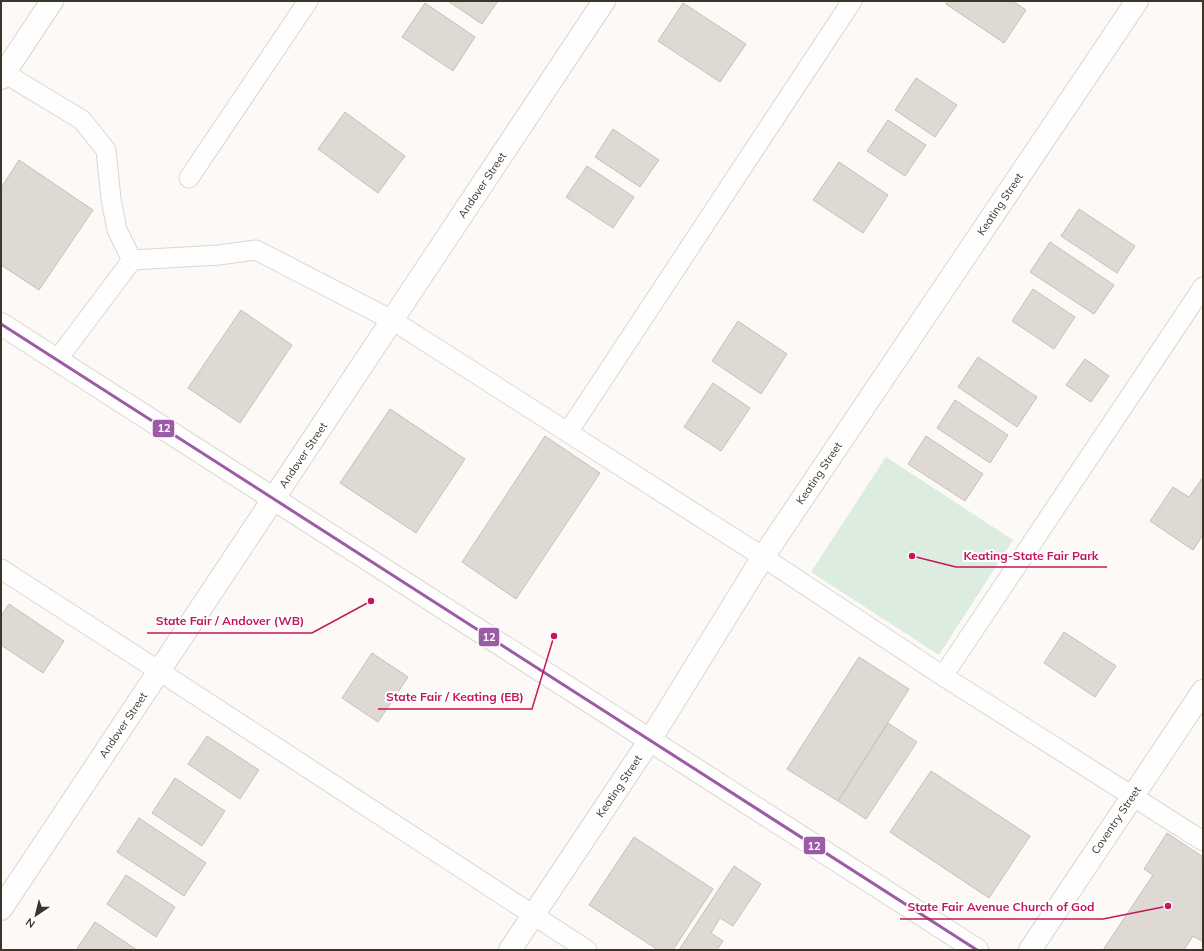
<svg xmlns="http://www.w3.org/2000/svg" width="1204" height="951" font-family="Mulish,sans-serif">
<style>
.green{fill:#dcede0}
.building{fill:#ded9d2;stroke:#c6c0bb}
.lines{fill:none;stroke-linecap:round;stroke-linejoin:round}
.lane-casing{stroke:#dbd6cf;stroke-width:21}
.street-casing{stroke:#dbd6cf;stroke-width:24}
.secondary-casing{stroke:#dbd6cf;stroke-width:24}
.lane{stroke:#fffefe;stroke-width:19}
.street{stroke:#fffefe;stroke-width:22}
.secondary{stroke:#fffefe;stroke-width:22}
.bus-1-casing{stroke:#fff;stroke-width:6}
.bus-1{stroke:#9b5ba5;stroke-width:3}
.labels{text-anchor:middle;stroke-width:4;stroke-linejoin:round;paint-order:stroke}
.street-label{font-size:11px;fill:#3c352a;stroke:#fff}
.leader{fill:none;stroke:#c2185b;stroke-width:1.5}
.callout-dot{fill:#c2185b;stroke:#fff;stroke-width:1.5}
.callout-label{font-size:12px;text-anchor:middle;font-weight:bold;fill:#c2185b;stroke:#fff;stroke-width:4;stroke-linejoin:round;paint-order:stroke}
.line-badge{stroke:#fff;stroke-width:1.5}
.badge-label{font-size:11px;text-anchor:middle;font-weight:bold;fill:#fff}
</style>
<rect width="100%" height="100%" fill="#fcf9f6"/>
<!-- green -->
<path class="green" d="M 886,457 L 1013,540 L 939,655 L 811,572 Z"/>
<!-- building -->
<path class="building" d="M 448,1 L 498,1 L 482,24 Z
M 948,1 L 1013,1 L 1026,10 L 1004,43 L 946,4 Z
M 425,3 L 475,37 L 453,71 L 402,37 Z
M 683,3 L 746,44 L 720,82 L 658,41 Z
M 916,78 L 957,105 L 935,137 L 895,110 Z
M 345,112 L 405,156 L 378,193 L 318,149 Z
M 888,120 L 926,145 L 905,176 L 867,151 Z
M 613,129 L 659,160 L 640,187 L 595,157 Z
M 19,160 L 93,210 L 39,290 L 1,265 L 1,188 Z
M 839,162 L 888,195 L 863,233 L 813,200 Z
M 587,166 L 634,197 L 613,228 L 566,197 Z
M 1079,209 L 1135,246 L 1117,273 L 1061,236 Z
M 1050,242 L 1114,285 L 1094,314 L 1030,272 Z
M 1033,289 L 1075,317 L 1054,349 L 1012,321 Z
M 241,310 L 292,345 L 240,423 L 188,388 Z
M 738,321 L 787,354 L 761,394 L 712,361 Z
M 978,357 L 1037,397 L 1017,427 L 958,387 Z
M 1085,359 L 1109,376 L 1091,402 L 1066,385 Z
M 713,383 L 750,408 L 721,451 L 684,427 Z
M 955,400 L 1008,435 L 990,463 L 937,428 Z
M 390,409 L 465,459 L 416,533 L 340,483 Z
M 545,436 L 600,473 L 516,599 L 462,562 Z
M 926,436 L 983,474 L 965,501 L 908,464 Z
M 1203,477 L 1203,535 L 1193,550 L 1150,521 L 1173,487 L 1189,497 Z
M 9,604 L 64,641 L 43,673 L 1,645 L 1,616 Z
M 1064,632 L 1116,666 L 1095,697 L 1044,663 Z
M 372,653 L 408,677 L 378,722 L 342,698 Z
M 859,657 L 909,689 L 838,801 L 787,769 Z
M 888,723 L 917,742 L 866,819 L 838,801 Z
M 207,736 L 259,770 L 240,799 L 188,764 Z
M 931,771 L 1030,836 L 989,898 L 890,832 Z
M 175,778 L 225,811 L 202,846 L 152,813 Z
M 139,818 L 206,863 L 184,896 L 117,852 Z
M 1167,833 L 1203,857 L 1203,942 L 1193,936 L 1184,950 L 1103,950 L 1153,875 L 1144,869 Z
M 634,837 L 713,889 L 673,950 L 658,950 L 589,905 Z
M 734,866 L 761,884 L 733,926 L 720,918 L 711,933 L 723,941 L 717,950 L 679,950 Z
M 126,875 L 175,907 L 156,937 L 107,904 Z
M 95,922 L 137,950 L 76,950 Z"/>
<g class="lines">
<!-- lane casing -->
<g class="lane-casing">
<path id="lane" d="M 1,71 L 82,120 L 106,150 L 111,199 L 117,230 L 132,260 L 219,255 L 256,250 L 392,320 L 763,557 L 943,676 L 1203,841
M 189,178 L 308,1
M 57,360 L 132,260
M 568,432 L 852,1
M 1,569 L 159,671 L 587,950
M 943,676 L 1203,287"/>
</g>
<!-- street casing -->
<g class="street-casing">
<path id="street" d="M 1,78 L 52,1
M 1,909 L 604,1
M 510,950 L 650,740 L 763,557 L 1137,1
M 1030,950 L 1203,691"/>
</g>
<!-- secondary casing -->
<g class="secondary-casing">
<path id="secondary" d="M 1,324 L 977,950"/>
</g>
<!-- lane -->
<use href="#lane" class="lane"/>
<!-- street -->
<use href="#street" class="street"/>
<!-- secondary -->
<use href="#secondary" class="secondary"/>
<!-- bus-1 casing -->
<g class="bus-1-casing">
<path id="bus-1" d="M 1,324 L 977,950"/>
</g>
<!-- bus-1 -->
<use href="#bus-1" class="bus-1"/>
</g>
<g class="labels">
<!-- street labels -->
<g class="street-label">
<text transform="translate(482 185) rotate(-56)" y="4">Andover Street</text>
<text transform="translate(1000 204) rotate(-56)" y="4">Keating Street</text>
<text transform="translate(303 455) rotate(-56)" y="4">Andover Street</text>
<text transform="translate(819 473) rotate(-56)" y="4">Keating Street</text>
<text transform="translate(123 725) rotate(-56)" y="4">Andover Street</text>
<text transform="translate(619 786) rotate(-56)" y="4">Keating Street</text>
<text transform="translate(1116 820) rotate(-56)" y="4">Coventry Street</text>
</g>
</g>
<!-- callouts -->
<path class="leader" d="M912 556L956 567H1107M371 601L312 633H147M554 636L532 709H378M1168 906L1103 919H900"/>
<g class="callout-dot">
<circle cx="912" cy="556" r="4"/>
<circle cx="371" cy="601" r="4"/>
<circle cx="554" cy="636" r="4"/>
<circle cx="1168" cy="906" r="4"/>
</g>
<g class="callout-label">
<text x="1031" y="560">Keating-State Fair Park</text>
<text x="230" y="625">State Fair / Andover (WB)</text>
<text x="455" y="701">State Fair / Keating (EB)</text>
<text x="1001" y="911">State Fair Avenue Church of God</text>
</g>
<g class="line-badge">
<rect x="152" y="419" width="23" height="19" rx="4" fill="#9b5ba5"/>
<rect x="478" y="627" width="22" height="20" rx="4" fill="#9b5ba5"/>
<rect x="803" y="836" width="23" height="19" rx="4" fill="#9b5ba5"/>
</g>
<g class="badge-label">
<text x="164" y="432">12</text>
<text x="489" y="641">12</text>
<text x="814" y="850">12</text>
</g>
<!-- border -->
<rect width="1204" height="951" fill="none" stroke="#3c352a" stroke-width="4"/>
<!-- north arrow -->
<g transform="translate(36 915) rotate(215)" stroke="#ffffff" stroke-width="3" paint-order="stroke">
<path d="M0-3L7 15L0 10L-7 15Z" fill="#3c352a"/>
<text y="-6" font-size="11" font-weight="bold" text-anchor="middle" fill="#3c352a">N</text>
</g>
</svg>
